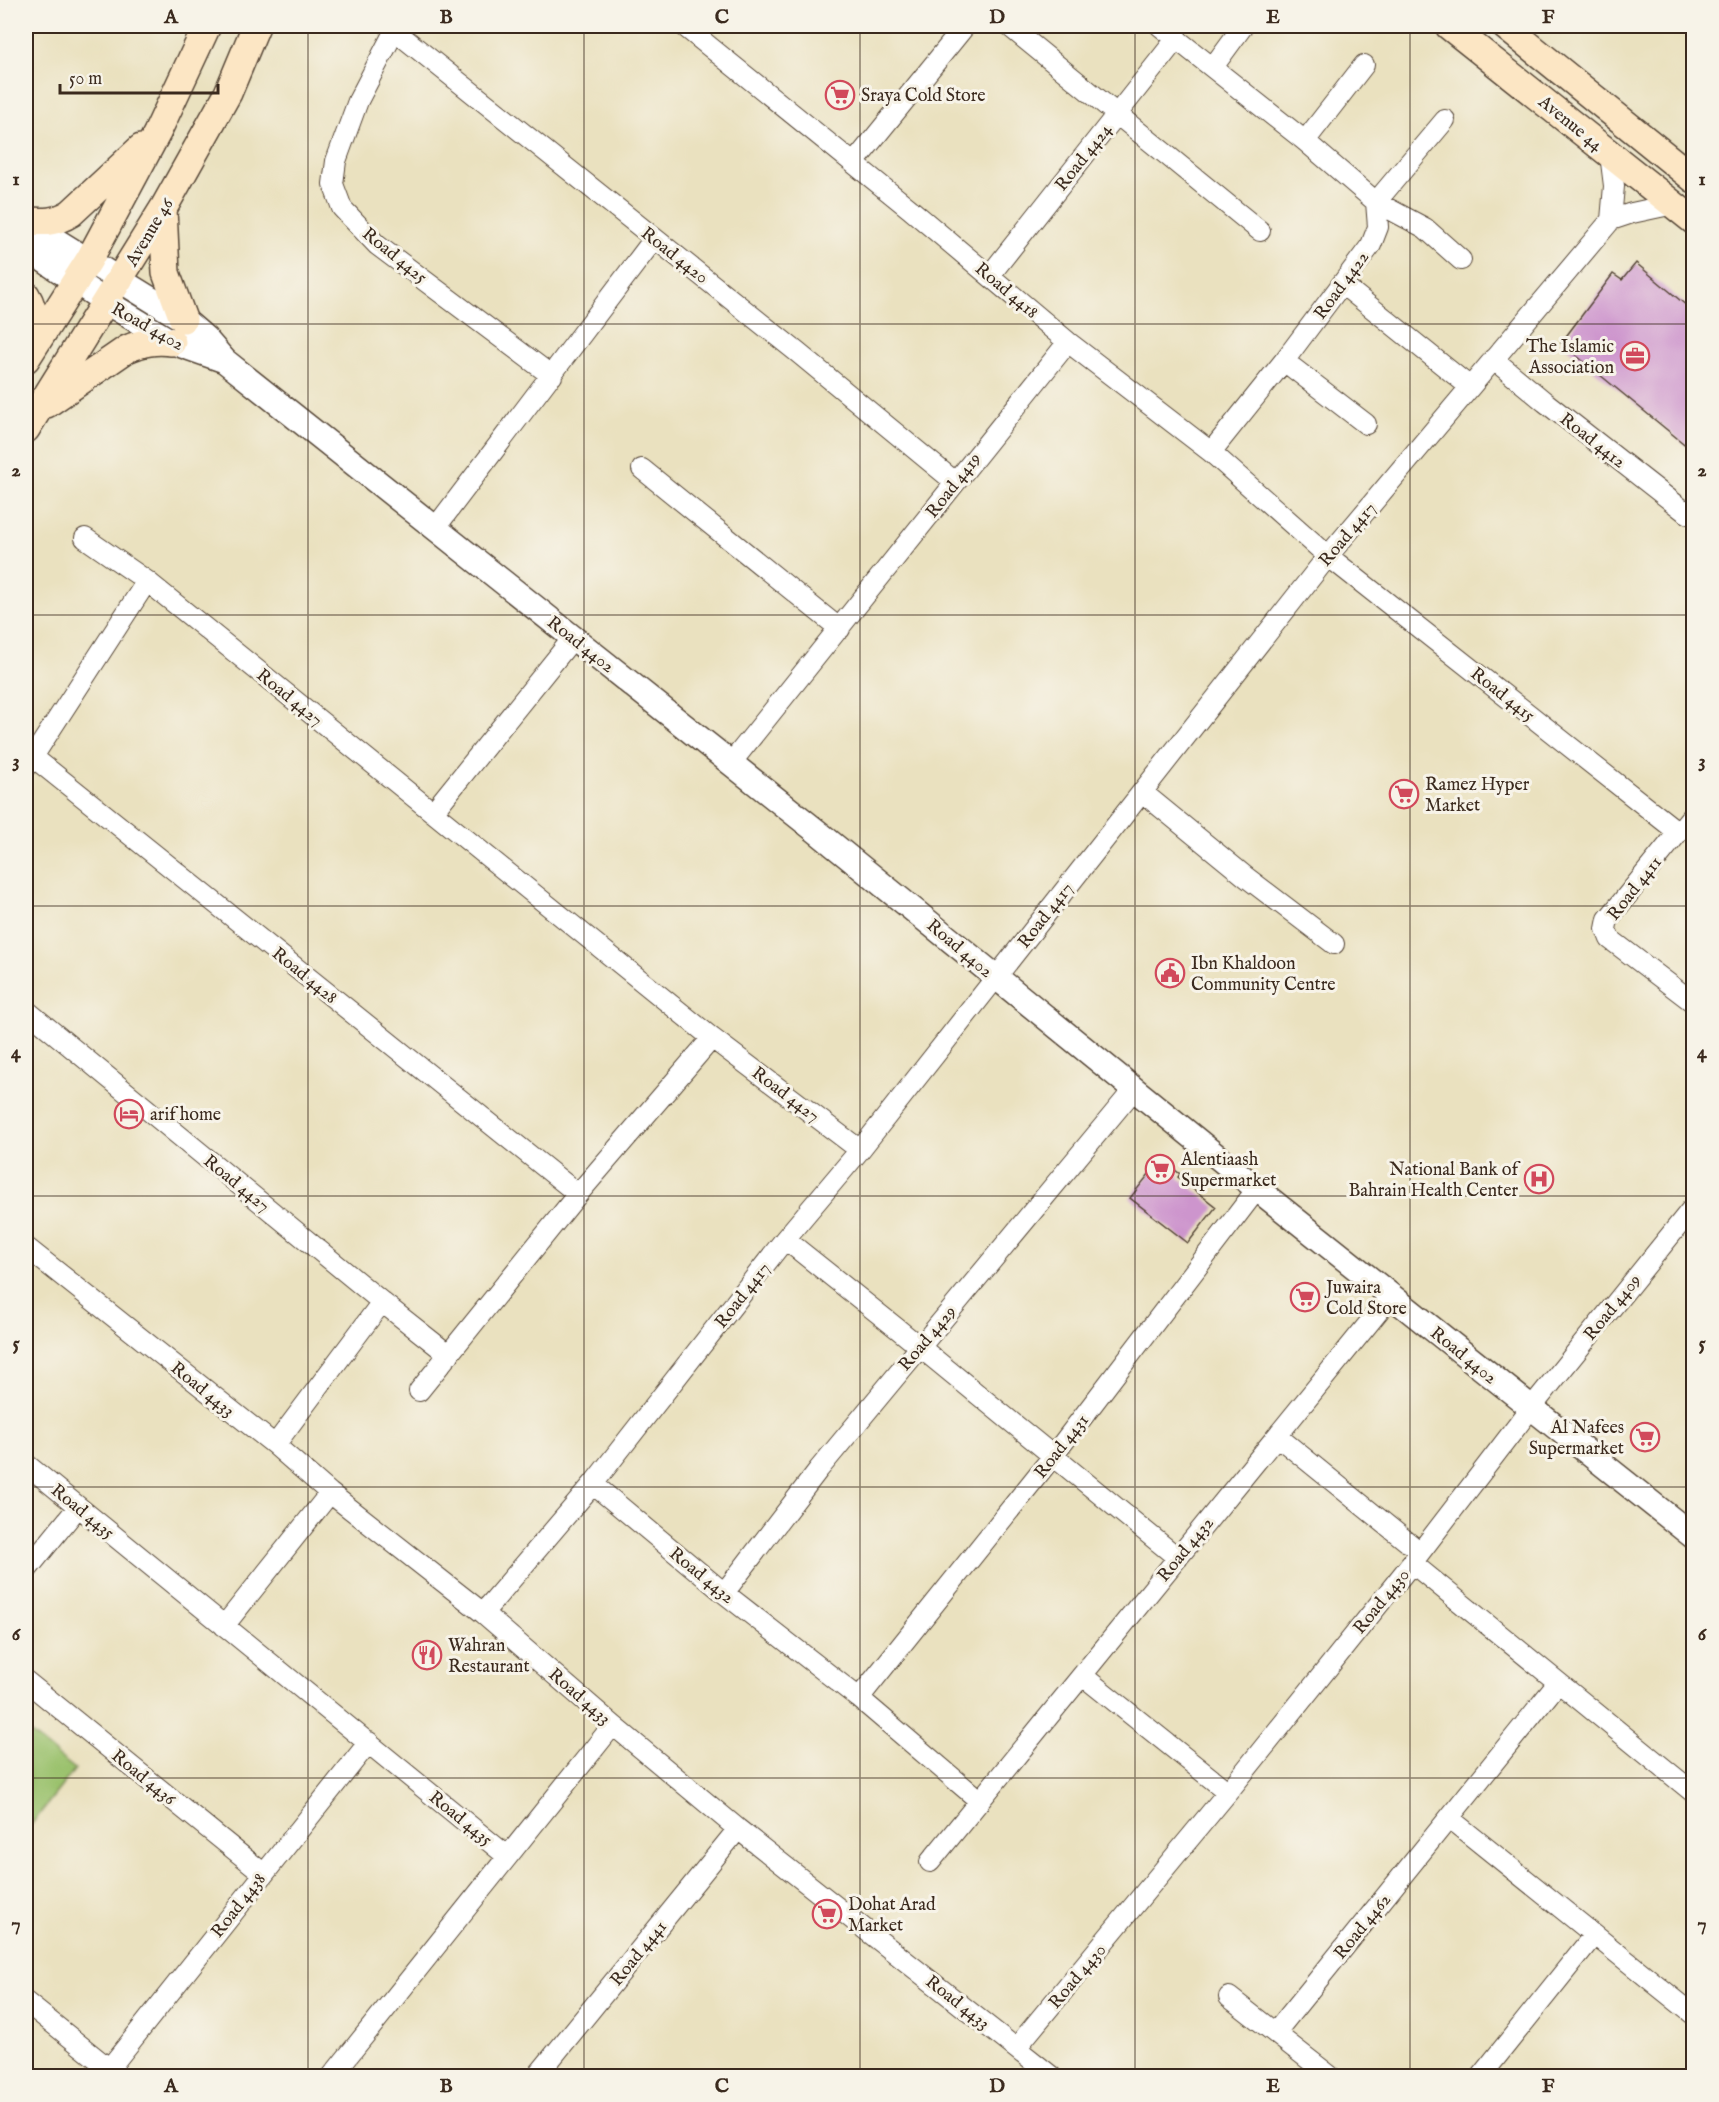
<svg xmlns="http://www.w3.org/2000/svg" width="1719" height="2102" font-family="'IM FELL English',serif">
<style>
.green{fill:#9ac16c;stroke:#6a7645;stroke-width:1.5}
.building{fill:#cd95cd}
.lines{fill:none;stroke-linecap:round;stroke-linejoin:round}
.minor-casing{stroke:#554536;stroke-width:22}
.tertiary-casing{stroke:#554536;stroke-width:27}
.secondary-casing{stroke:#554536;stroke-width:30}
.minor{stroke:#fff;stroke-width:20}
.tertiary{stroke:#fff;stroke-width:24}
.secondary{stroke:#fce6c4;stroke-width:27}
.grid{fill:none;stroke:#3b2a1e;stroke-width:1.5;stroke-opacity:0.55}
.labels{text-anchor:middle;stroke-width:6;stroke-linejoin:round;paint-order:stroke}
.poi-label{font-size:18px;fill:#3b2a1e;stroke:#f7f3e8;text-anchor:start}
.street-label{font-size:18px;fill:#3b2a1e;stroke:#f7f3e8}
.neatline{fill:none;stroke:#3b2a1e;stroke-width:2}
.grid-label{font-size:20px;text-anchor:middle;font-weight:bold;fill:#3b2a1e}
</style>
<rect width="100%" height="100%" fill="#f7f3e8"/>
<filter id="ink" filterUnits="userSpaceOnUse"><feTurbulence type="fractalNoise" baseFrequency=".0167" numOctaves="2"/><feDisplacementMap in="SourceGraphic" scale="12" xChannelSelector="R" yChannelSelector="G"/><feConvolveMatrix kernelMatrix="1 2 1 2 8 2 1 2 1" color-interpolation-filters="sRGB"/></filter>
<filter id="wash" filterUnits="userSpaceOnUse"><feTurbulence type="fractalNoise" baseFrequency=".008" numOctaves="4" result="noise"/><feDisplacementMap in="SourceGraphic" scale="24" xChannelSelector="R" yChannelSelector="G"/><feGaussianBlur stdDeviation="1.35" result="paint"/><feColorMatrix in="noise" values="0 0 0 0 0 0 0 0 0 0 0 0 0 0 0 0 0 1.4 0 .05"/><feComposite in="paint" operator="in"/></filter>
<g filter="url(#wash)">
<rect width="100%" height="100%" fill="#eae1bf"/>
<!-- green -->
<path class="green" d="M 31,1734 L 75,1769 L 26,1831 L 26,1741 Z"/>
<g id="blocks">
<!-- building -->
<path class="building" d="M 1636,263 L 1694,312 L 1694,452 L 1561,343 L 1613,274 L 1622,280 Z
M 1161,1159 L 1180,1174 L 1178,1177 L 1216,1207 L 1188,1243 L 1130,1198 Z"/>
</g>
</g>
<g filter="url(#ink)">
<use href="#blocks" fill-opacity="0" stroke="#554536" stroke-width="1.5"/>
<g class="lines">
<!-- minor casing -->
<g class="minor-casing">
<path id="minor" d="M 397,26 L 358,101 L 336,161 L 333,184 L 342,208 L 377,245 L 552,376
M 684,26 L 910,209 L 1068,342 L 1211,452 L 1328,556 L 1678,832
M 1009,26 L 1260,231
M 1160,26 L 1305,141 L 1376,202 L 1378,227 L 1371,245 L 1284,361 L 1211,452
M 395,31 L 797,352 L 955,482
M 1213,67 L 1243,26
M 1445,120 L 1376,202 L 1425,228 L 1461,260
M 1305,141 L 1364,65
M 1610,154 L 1614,186 L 1611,220
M 854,163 L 965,26
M 990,275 L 1177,38
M 1342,284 L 1470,387
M 1493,359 L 1545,402 L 1688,514 L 1694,507
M 1284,361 L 1366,424
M 642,469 L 840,629
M 436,527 L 654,239
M 85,538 L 147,581 L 712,1038 L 860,1150
M 33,757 L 578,1194
M 731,763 L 1068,342
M 27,766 L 147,581
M 1142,792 L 1246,877 L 1334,944
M 433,812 L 573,638
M 1694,813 L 1608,919 L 1606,929 L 1610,939 L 1694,1003
M 26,1010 L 382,1302 L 449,1355
M 785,1239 L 899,1330 L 1178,1558
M 26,1247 L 275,1445 L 330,1493 L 483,1613 L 613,1725 L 738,1829 L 1051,2076
M 419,1391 L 578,1194 L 712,1038
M 1277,1436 L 1420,1552
M 275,1445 L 382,1302
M 26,1464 L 507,1856
M 593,1484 L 724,1593 L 859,1698 L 980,1801
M 1412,1563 L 1694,1793
M 26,1571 L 78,1507
M 724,1593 L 819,1469 L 1135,1088
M 483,1613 L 593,1484 L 785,1239 L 860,1150 L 1328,556 L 1611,220 L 1632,213 L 1674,204
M 224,1626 L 330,1493
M 1083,1676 L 1228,1792
M 26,1681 L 263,1873
M 859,1698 L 1053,1456 L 1257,1189
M 1449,1818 L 1694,2015
M 930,1862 L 1391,1296
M 1229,1997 L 1330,2076
M 26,2002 L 117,2075
M 1275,2033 L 1558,1683
M 1016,2048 L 1228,1792 L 1412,1563 L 1531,1408 L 1694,1206
M 109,2069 L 369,1742
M 332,2076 L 613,1725
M 537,2076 L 738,1829
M 1481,2076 L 1594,1935"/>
</g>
<!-- tertiary casing -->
<g class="tertiary-casing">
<path id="tertiary" d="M 26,222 L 183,319 L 205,338 L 225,361 L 820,834 L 1257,1189 L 1694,1537
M 26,248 L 106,302 L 172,342 L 223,360"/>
</g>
<!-- secondary casing -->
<g class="secondary-casing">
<path id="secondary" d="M 1449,26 L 1694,221
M 1505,26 L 1694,179
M 163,209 L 166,273 L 183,319
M 26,221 C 43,222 55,223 71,213 L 141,148
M 26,295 C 37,313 34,329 27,348
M 26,359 L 89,260 L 157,133 L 207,26
M 47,404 L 127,349 C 143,342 155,340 172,342
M 26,429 L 163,209 L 228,93 L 256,26"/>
</g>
<!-- minor -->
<use href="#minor" class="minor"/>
<!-- tertiary -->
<use href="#tertiary" class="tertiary"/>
<!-- secondary -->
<use href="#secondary" class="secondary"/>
</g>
</g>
<!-- grid -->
<path class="grid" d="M 308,26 L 308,2076M 584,26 L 584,2076M 860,26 L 860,2076M 1135,26 L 1135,2076M 1410,26 L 1410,2076M 26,324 L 1694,324M 26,615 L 1694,615M 26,906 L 1694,906M 26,1196 L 1694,1196M 26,1487 L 1694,1487M 26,1778 L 1694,1778"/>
<!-- icons -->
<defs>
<g id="supermarket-ring" transform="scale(1.5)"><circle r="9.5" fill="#f7f3e8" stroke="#d1495b" stroke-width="1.5"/><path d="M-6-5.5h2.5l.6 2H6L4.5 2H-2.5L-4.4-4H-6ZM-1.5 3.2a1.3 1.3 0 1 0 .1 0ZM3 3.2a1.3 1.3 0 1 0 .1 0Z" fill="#d1495b"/></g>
<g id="office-ring" transform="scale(1.5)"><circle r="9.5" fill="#f7f3e8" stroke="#d1495b" stroke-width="1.5"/><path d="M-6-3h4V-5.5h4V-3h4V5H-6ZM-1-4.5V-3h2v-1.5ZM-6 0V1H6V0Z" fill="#d1495b"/></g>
<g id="civic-ring" transform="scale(1.5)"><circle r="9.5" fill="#f7f3e8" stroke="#d1495b" stroke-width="1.5"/><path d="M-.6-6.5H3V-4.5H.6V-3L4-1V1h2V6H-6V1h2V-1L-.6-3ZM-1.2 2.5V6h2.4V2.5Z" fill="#d1495b"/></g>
<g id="hotel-ring" transform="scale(1.5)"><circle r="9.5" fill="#f7f3e8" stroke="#d1495b" stroke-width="1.5"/><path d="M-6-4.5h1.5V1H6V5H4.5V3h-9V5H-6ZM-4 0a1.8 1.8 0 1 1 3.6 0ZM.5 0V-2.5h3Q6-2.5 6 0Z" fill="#d1495b"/></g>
<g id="hospital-ring" transform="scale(1.5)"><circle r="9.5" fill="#f7f3e8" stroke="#d1495b" stroke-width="1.5"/><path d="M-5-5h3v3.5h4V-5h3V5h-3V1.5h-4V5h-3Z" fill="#d1495b"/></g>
<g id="restaurant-ring" transform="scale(1.5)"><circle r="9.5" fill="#f7f3e8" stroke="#d1495b" stroke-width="1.5"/><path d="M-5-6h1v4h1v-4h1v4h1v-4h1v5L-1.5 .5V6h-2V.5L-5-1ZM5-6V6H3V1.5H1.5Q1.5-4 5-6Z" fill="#d1495b"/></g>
</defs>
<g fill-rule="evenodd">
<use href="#supermarket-ring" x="840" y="95"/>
<use href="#office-ring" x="1635" y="356"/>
<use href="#supermarket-ring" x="1404" y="794"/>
<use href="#civic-ring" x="1170" y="973"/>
<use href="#hotel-ring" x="129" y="1114"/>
<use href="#supermarket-ring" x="1160" y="1169"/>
<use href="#hospital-ring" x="1539" y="1179"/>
<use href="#supermarket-ring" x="1305" y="1297"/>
<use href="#supermarket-ring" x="1645" y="1437"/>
<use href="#restaurant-ring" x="427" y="1655"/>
<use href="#supermarket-ring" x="827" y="1914"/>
</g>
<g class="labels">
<!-- poi labels -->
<g class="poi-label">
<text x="861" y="101">Sraya Cold Store</text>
<text x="1614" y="352" text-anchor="end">The Islamic<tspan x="1614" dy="21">Association</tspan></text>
<text x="1425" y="790">Ramez Hyper<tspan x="1425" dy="21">Market</tspan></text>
<text x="1191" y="969">Ibn Khaldoon<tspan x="1191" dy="21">Community Centre</tspan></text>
<text x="150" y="1120">arif home</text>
<text x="1181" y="1165">Alentiaash<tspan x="1181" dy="21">Supermarket</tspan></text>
<text x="1518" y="1175" text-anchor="end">National Bank of<tspan x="1518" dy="21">Bahrain Health Center</tspan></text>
<text x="1326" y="1293">Juwaira<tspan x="1326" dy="21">Cold Store</tspan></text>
<text x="1624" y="1433" text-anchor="end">Al Nafees<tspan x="1624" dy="21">Supermarket</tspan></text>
<text x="448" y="1651">Wahran<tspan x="448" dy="21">Restaurant</tspan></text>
<text x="848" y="1910">Dohat Arad<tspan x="848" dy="21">Market</tspan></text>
</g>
<!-- street labels -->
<g class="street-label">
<text transform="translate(1571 123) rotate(39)" y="6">Avenue 44</text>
<text transform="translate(1083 157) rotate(-52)" y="6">Road 4424</text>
<text transform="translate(149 232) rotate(-59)" y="6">Avenue 46</text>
<text transform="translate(395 255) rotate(39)" y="6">Road 4425</text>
<text transform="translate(675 255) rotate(38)" y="6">Road 4420</text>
<text transform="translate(1341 285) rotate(-54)" y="6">Road 4422</text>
<text transform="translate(1007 290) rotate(40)" y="6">Road 4418</text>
<text transform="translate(148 326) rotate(29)" y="6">Road 4402</text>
<text transform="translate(1593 440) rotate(38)" y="6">Road 4412</text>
<text transform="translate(953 485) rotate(-52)" y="6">Road 4419</text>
<text transform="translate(1347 534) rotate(-50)" y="6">Road 4417</text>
<text transform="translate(581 644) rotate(38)" y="6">Road 4402</text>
<text transform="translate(1503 694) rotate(38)" y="6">Road 4415</text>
<text transform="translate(290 697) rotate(39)" y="6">Road 4427</text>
<text transform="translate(1634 888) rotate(-52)" y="6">Road 4411</text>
<text transform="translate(1045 915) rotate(-52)" y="6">Road 4417</text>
<text transform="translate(960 948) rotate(40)" y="6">Road 4402</text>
<text transform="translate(305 975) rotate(39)" y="6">Road 4428</text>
<text transform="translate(786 1094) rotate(37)" y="6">Road 4427</text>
<text transform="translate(237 1183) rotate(39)" y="6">Road 4427</text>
<text transform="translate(742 1295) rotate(-52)" y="6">Road 4417</text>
<text transform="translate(1612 1307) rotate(-51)" y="6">Road 4409</text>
<text transform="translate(927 1338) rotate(-50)" y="6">Road 4429</text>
<text transform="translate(1464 1355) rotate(39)" y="6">Road 4402</text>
<text transform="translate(203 1389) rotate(39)" y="6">Road 4433</text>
<text transform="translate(1061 1446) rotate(-52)" y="6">Road 4431</text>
<text transform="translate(83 1511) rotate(39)" y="6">Road 4435</text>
<text transform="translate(1185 1549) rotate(-51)" y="6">Road 4432</text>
<text transform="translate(702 1575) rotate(39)" y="6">Road 4432</text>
<text transform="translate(1381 1601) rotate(-51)" y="6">Road 4430</text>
<text transform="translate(580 1696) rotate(41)" y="6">Road 4433</text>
<text transform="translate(144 1777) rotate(39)" y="6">Road 4436</text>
<text transform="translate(461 1818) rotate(39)" y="6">Road 4435</text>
<text transform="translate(238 1905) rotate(-52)" y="6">Road 4438</text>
<text transform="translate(1362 1926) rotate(-51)" y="6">Road 4462</text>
<text transform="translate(638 1953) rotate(-51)" y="6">Road 4441</text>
<text transform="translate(1077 1976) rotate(-50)" y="6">Road 4430</text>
<text transform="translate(958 2002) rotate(38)" y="6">Road 4433</text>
</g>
</g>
<!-- margin -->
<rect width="1719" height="2102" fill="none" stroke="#f7f3e8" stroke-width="66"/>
<!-- scale -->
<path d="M60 84v9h158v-9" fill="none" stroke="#3b2a1e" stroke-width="3"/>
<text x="69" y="84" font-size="18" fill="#3b2a1e" stroke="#f7f3e8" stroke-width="4.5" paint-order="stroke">50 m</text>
<rect x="33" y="33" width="1653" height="2036" class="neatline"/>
<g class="grid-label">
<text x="171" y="23">A</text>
<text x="446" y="23">B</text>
<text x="722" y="23">C</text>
<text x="997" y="23">D</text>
<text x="1273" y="23">E</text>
<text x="1548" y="23">F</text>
<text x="16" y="185">1</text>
<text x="1702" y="185">1</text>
<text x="16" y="476">2</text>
<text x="1702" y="476">2</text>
<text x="16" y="767">3</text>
<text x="1702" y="767">3</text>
<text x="16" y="1058">4</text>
<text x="1702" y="1058">4</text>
<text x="16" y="1349">5</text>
<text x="1702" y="1349">5</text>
<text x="16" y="1640">6</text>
<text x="1702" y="1640">6</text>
<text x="16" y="1930">7</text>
<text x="1702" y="1930">7</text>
<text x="171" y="2092">A</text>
<text x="446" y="2092">B</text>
<text x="722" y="2092">C</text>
<text x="997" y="2092">D</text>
<text x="1273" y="2092">E</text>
<text x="1548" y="2092">F</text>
</g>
</svg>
